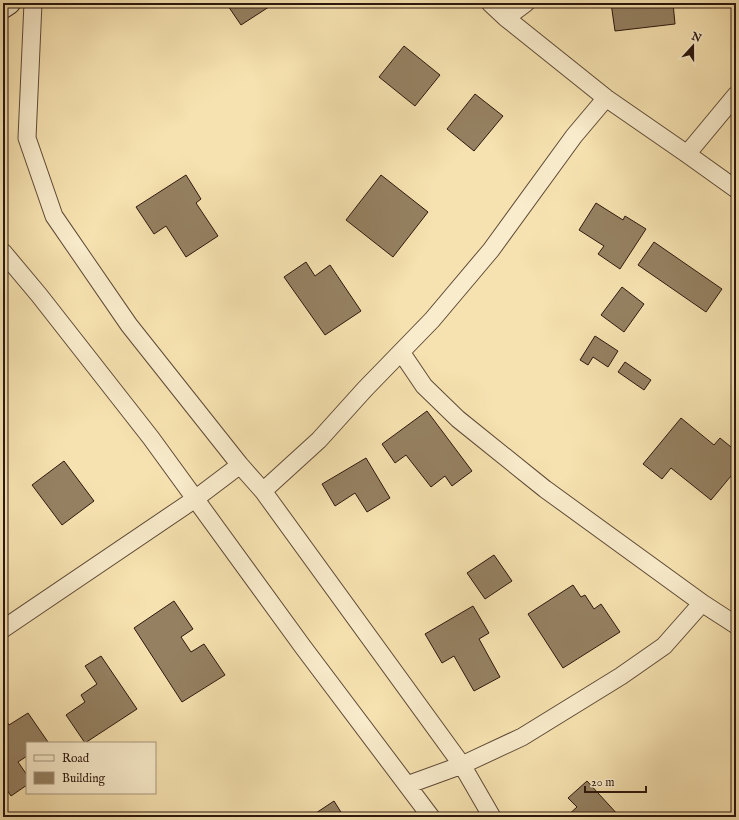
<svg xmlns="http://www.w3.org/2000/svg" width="739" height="820" font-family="'IM FELL English',serif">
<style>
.building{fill:#958162;stroke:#2c170d}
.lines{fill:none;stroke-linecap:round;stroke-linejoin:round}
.minor-casing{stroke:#5e4a36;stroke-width:19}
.secondary-casing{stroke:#2c170d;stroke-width:24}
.minor{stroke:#f9eccc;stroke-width:17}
.secondary{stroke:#f9eccc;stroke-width:22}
</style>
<rect width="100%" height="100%" fill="#f6e2b0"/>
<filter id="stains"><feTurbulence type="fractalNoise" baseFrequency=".005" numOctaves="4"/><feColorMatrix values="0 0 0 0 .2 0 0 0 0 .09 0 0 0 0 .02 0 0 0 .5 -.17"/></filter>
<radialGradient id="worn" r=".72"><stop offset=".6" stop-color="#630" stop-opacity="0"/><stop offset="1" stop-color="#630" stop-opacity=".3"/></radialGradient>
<!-- building -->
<path class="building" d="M 226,3 L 275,3 L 241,25 Z
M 611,3 L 673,3 L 675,24 L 615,31 Z
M 404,46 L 440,75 L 415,106 L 379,77 Z
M 475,94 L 503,116 L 474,151 L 447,129 Z
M 186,175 L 201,199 L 196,203 L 218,236 L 186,257 L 166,226 L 154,234 L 136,207 Z
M 381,175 L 428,212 L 393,257 L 346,220 Z
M 596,203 L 623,220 L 625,216 L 646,229 L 620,269 L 598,254 L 604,246 L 579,230 Z
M 654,242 L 722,289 L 706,312 L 638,265 Z
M 306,262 L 315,276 L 330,265 L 361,311 L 325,335 L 284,277 Z
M 622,287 L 644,304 L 624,332 L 601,315 Z
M 595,336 L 618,351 L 608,367 L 593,357 L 588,365 L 580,360 Z
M 625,362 L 651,380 L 644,390 L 618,372 Z
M 427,411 L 472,471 L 452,486 L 445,476 L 431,487 L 406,455 L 395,463 L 382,444 Z
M 681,418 L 714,445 L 720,438 L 736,451 L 736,470 L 711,500 L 671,468 L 662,479 L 643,464 Z
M 366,458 L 390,498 L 367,512 L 355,493 L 335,506 L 322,484 Z
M 64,461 L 94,501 L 62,525 L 32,485 Z
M 494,555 L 512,581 L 485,599 L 467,573 Z
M 573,585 L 581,597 L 585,595 L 594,609 L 601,604 L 620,632 L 563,668 L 528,614 Z
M 174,601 L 193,629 L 181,637 L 191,652 L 204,644 L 225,675 L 182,702 L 134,628 Z
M 473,606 L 489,633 L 479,639 L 500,677 L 474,691 L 454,656 L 442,663 L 425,634 Z
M 101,656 L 137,709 L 85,743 L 66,715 L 85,702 L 81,695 L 97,684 L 85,666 Z
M 28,713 L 48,742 L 47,743 L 27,743 L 27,756 L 18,762 L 27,775 L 27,785 L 11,796 L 3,784 L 3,716 L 9,725 Z
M 587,781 L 620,817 L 566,817 L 577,807 L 568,798 Z
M 334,801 L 344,817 L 310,817 Z"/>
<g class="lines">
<!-- minor casing -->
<g class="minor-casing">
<path id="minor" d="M 33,3 L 27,138 L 54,216 L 129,325 L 240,465 L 263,491 L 462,765 L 492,817
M 490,3 L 506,18 L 606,98 L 687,154 L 736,189
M 506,18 L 526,3
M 687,154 L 736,95
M 3,252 L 39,295 L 151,438 L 303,647 L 431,817
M 401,352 L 424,386 L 458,419 L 545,489 L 702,603 L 736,625
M 263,491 L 319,440 L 365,389 L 432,320 L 491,250 L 574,136 L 606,98
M 3,629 L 195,499 L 240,465
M 407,785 L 462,765 L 522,737 L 621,676 L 664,646 L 702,603"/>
</g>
<!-- secondary casing -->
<g class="secondary-casing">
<path id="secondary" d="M 3,7 L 9,3"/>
</g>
<!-- minor -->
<use href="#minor" class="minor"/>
<!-- secondary -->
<use href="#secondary" class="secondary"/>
</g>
<!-- margin -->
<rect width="739" height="820" fill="none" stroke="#f6e2b0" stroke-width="16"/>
<rect x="4" y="4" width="731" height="812" fill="none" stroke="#2c170d" stroke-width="2"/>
<rect x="8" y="8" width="723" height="804" fill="none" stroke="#2c170d"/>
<!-- legend -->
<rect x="26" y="742" width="130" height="52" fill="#f9eccc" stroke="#a79780"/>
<rect x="34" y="755" width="20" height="6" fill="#f9eccc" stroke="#a79780"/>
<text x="62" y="762" font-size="12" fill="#2c170d">Road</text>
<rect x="34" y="772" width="20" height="12" fill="#958162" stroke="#a79780"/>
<text x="62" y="782" font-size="12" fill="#2c170d">Building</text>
<!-- north arrow -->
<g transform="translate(693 46) rotate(21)" stroke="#f9eccc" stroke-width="3" paint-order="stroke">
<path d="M0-3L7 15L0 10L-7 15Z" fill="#2c170d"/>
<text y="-6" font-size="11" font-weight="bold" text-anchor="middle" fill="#2c170d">N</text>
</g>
<!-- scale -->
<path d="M585 786v6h61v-6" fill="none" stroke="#2c170d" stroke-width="2"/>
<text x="591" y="786" font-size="12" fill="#2c170d" stroke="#f9eccc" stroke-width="3" paint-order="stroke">20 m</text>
<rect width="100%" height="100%" filter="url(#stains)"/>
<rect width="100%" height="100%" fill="url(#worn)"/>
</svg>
